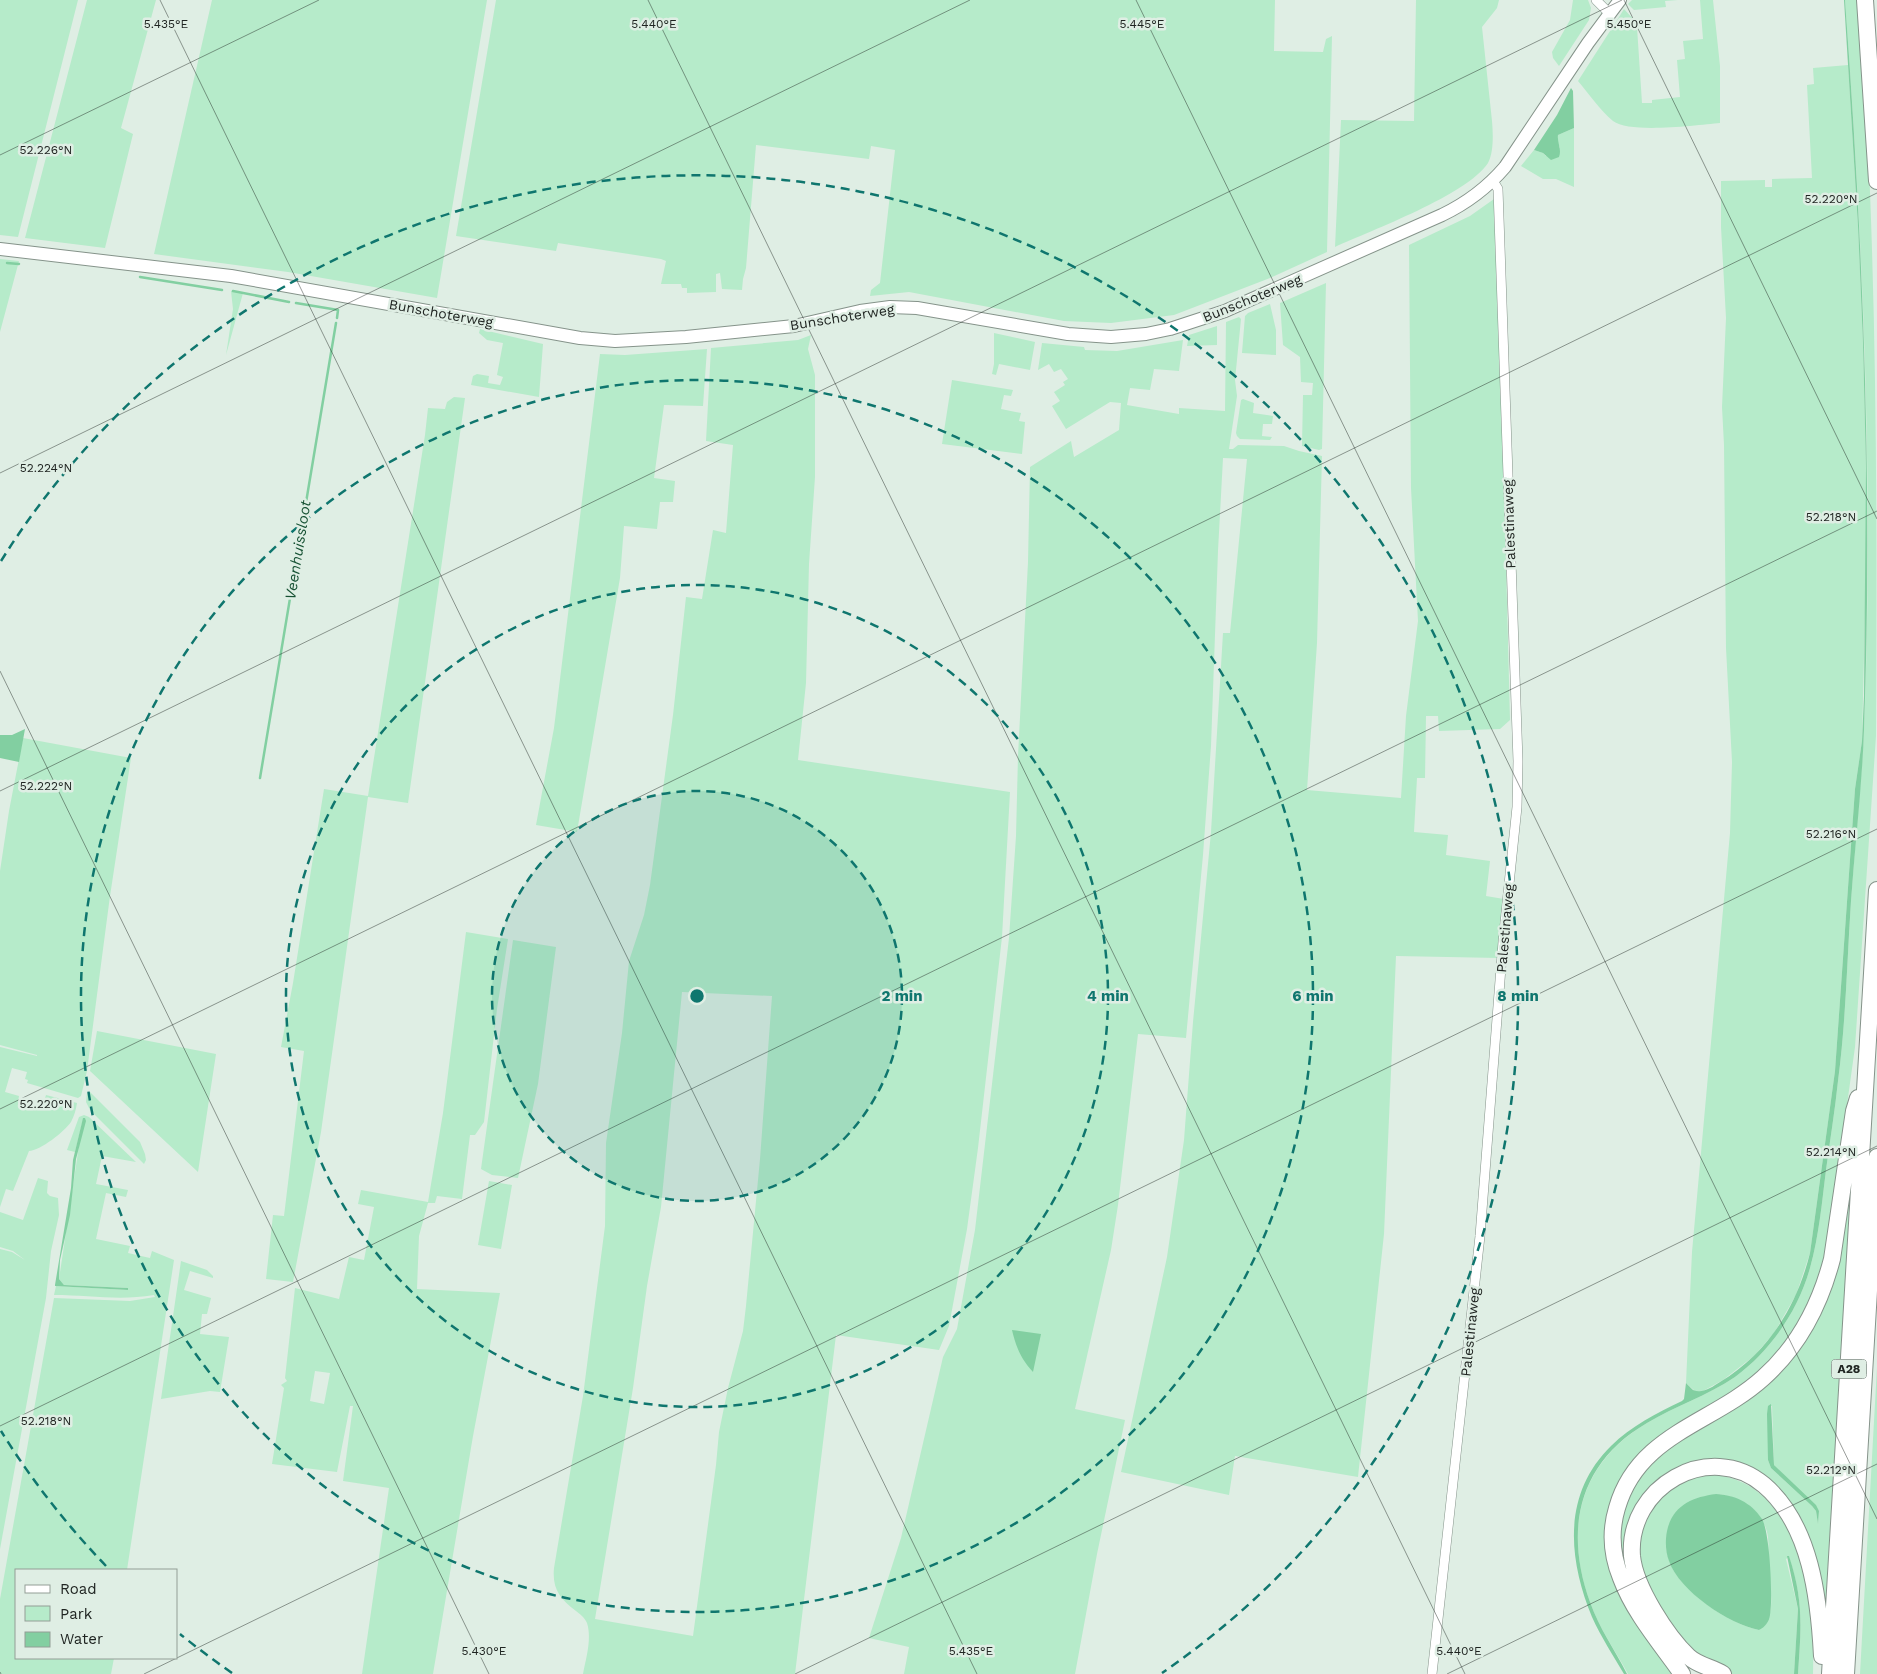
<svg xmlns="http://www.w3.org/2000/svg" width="1877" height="1674" font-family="'Work Sans',sans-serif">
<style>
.green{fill:#b6ebca;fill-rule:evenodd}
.water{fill:#82cfa1}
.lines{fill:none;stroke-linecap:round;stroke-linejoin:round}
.stream{stroke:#82cfa1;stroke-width:2.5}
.street-casing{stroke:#85938a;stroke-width:10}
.secondary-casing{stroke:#85938a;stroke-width:14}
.highway-casing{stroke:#85938a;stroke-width:18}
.street{stroke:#fff;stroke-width:9}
.secondary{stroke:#fff;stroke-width:12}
.highway{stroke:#fff;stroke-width:16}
.ticks{fill:none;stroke:#202522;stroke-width:1;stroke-opacity:0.45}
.ring{fill:none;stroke:#0f766e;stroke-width:2.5;stroke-dasharray:9 6}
.labels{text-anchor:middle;stroke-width:5;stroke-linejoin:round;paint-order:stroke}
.shield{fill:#dfeee4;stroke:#59615c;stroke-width:1}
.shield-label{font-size:12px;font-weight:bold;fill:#202522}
.street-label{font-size:14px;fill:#202522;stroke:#dfeee4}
.water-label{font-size:15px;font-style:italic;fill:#175234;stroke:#dfeee4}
.ticks-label{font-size:12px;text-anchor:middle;fill:#202522;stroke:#dfeee4;stroke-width:5;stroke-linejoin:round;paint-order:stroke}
.centre{fill:#0f766e;stroke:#dfeee4;stroke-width:2.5}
.ring-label{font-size:15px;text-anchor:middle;font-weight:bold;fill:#0f766e;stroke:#dfeee4;stroke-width:5;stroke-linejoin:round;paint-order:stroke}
</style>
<rect width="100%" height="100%" fill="#dfeee4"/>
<!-- green -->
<path class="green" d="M 0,0 L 78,0 L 18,237 L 0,235 Z
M 87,0 L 156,0 L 121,128 L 133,134 L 105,248 L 25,238 Z
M 212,0 L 487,0 L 437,298 L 288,272 L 154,254 Z
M 496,0 L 1275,0 L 1274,51 L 1323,52 L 1326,39 L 1332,36 L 1327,252 L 1270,278 L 1174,315 L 1111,323 L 1064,321 L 909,292 L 870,296 L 871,290 L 880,283 L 895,150 L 871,146 L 869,159 L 756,145 L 746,268 L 743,279 L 742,290 L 722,289 L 720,273 L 716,274 L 716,292 L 687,293 L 687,288 L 682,288 L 681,284 L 661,284 L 666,261 L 661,259 L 558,243 L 556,251 L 456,236 Z
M 1416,0 L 1499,0 L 1497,8 L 1482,27 L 1492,121 C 1493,133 1494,152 1488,163 C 1467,195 1372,230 1335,247 L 1341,120 L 1414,121 Z
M 1573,0 L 1588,0 L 1591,8 L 1589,20 L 1559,66 L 1553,58 L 1552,52 L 1570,20 Z
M 1632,0 L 1678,0 L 1665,1 L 1666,7 L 1634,10 L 1628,4 Z
M 1700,0 L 1713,0 L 1720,66 L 1720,123 C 1697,125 1630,134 1613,121 C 1600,110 1589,94 1578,81 L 1619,17 L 1624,9 L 1635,21 L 1637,27 L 1642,103 L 1652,103 L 1652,100 L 1680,97 L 1677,60 L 1685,59 L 1683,41 L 1703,39 Z
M 1845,0 L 1857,0 C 1862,64 1868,128 1870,192 C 1877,373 1877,555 1876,736 L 1855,1047 L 1828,1242 L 1819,1280 L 1796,1329 L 1771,1361 L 1744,1384 L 1666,1432 L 1645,1448 L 1626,1470 L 1613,1496 L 1609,1510 L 1606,1541 L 1678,1674 L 1628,1674 C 1615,1650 1599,1628 1590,1602 C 1564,1530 1578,1464 1647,1423 C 1675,1406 1707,1396 1735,1377 C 1771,1350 1798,1311 1810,1268 C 1819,1236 1822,1202 1826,1170 C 1830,1140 1835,1110 1838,1081 C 1846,1021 1847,960 1851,901 C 1855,844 1861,787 1864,730 C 1874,487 1863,243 1845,0 Z
M 1848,65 L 1858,226 L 1863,343 L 1866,468 L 1866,570 L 1862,741 L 1855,789 L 1835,1071 L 1810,1253 L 1796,1295 L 1774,1333 L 1754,1356 L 1723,1380 L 1703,1391 L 1696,1392 L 1686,1383 L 1692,1252 L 1730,833 L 1732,762 L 1726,648 L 1724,445 L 1722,407 L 1726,318 L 1721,227 L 1721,181 L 1765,180 L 1765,187 L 1772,187 L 1772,179 L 1812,178 L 1807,85 L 1814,84 L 1813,68 Z
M 1574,128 L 1574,187 L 1556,179 L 1543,179 L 1521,166 L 1534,150 L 1543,153 L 1546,156 L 1560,148 L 1558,143 L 1558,135 Z
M 1494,199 L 1504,486 L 1510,720 L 1500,729 L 1439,731 L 1438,716 L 1426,716 L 1425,778 L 1417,778 L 1414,832 L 1448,835 L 1446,855 L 1490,861 L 1486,896 L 1504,899 L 1499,958 L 1396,956 L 1384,1234 L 1358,1477 L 1235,1456 L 1229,1495 L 1121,1472 L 1167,1257 L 1184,1140 L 1193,1022 L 1211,832 L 1223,633 L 1230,633 L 1247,459 L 1223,458 L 1218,551 L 1211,746 L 1203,855 L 1186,1038 L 1138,1034 L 1118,1205 L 1111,1250 L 1075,1409 L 1125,1420 L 1097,1554 L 1075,1674 L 904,1674 L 909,1647 L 869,1638 L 901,1538 L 943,1357 L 957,1329 L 975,1230 L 1009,938 L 1016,836 L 1018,756 L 1028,562 L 1030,467 L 1071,441 L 1074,457 L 1119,430 L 1121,403 L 1110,402 L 1066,429 L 1052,406 L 1060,401 L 1054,392 L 1065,385 L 1063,382 L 1068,379 L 1061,369 L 1054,372 L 1049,364 L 1038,370 L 1042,343 L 1084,347 L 1085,350 L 1117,351 L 1183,340 L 1179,371 L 1154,369 L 1150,390 L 1130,388 L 1127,405 L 1179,414 L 1179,408 L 1225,411 L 1226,322 L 1239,317 L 1241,319 L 1235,380 L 1237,396 L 1229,449 L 1233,449 L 1238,445 L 1284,446 L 1299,451 L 1322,456 L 1317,643 L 1307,790 L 1401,798 L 1406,716 L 1418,621 L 1411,488 L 1409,245 L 1470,216 Z
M 0,259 L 19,261 L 0,332 Z
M 1326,283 L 1322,449 L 1319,450 L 1302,446 L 1303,395 L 1312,395 L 1313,383 L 1301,382 L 1300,357 L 1283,345 L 1280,303 Z
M 231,291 L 243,293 L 226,355 L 233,309 Z
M 1270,304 L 1276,330 L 1276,355 L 1242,353 L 1245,316 L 1248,313 Z
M 1217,326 L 1217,345 L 1187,346 L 1189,335 Z
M 480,329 L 543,344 L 539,397 L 471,385 L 473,376 L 477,374 L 489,376 L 488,383 L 500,385 L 503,377 L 497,375 L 503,343 L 487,340 L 479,333 Z
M 994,333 L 1035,342 L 1030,370 L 999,364 L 996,375 L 992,374 L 994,364 Z
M 811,335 L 808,349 L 815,375 L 815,477 L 809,564 L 806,683 L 798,760 L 1010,792 L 1002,937 L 978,1148 L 967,1229 L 949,1326 L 939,1350 L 836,1335 L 795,1674 L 583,1674 C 586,1658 592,1639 587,1623 C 585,1618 580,1614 576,1611 C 560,1599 552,1589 554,1568 L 583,1396 L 605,1226 L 606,1143 L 622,1033 L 629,961 L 644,915 L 650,885 L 673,715 L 686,597 L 702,599 L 713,530 L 726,533 L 733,445 L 706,441 L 711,348 L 798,340 ZM 682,992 L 772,996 L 760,1159 L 746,1306 L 743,1331 L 728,1388 L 719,1432 L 716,1465 L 693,1636 L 595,1619 L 633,1388 L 647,1286 L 661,1207 Z
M 707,349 L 703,406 L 664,405 L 654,478 L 675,481 L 673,502 L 660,502 L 657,529 L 624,526 L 620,578 L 577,832 L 536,825 L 554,728 L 600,354 L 625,355 Z
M 952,380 L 1013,390 L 1011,396 L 1004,395 L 1001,409 L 1021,413 L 1019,421 L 1025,422 L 1022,454 L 942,444 Z
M 454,397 L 465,398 L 408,803 L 368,797 L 321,1132 L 293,1282 L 266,1279 L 273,1215 L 284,1216 L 304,1051 L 281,1047 L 293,983 L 324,789 L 368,796 L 425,435 L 428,408 L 445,409 L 447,402 Z
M 1243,399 L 1254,403 L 1253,413 L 1273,416 L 1272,424 L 1263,424 L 1262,436 L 1272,437 L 1270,440 L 1240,439 L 1237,436 L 1236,433 L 1241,400 Z
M 23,738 L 131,758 L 110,896 L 87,1071 L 81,1096 L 78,1098 L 27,1083 L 28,1080 L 25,1079 L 27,1072 L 12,1068 L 5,1092 L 19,1096 L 18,1102 L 42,1108 L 46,1095 L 77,1103 C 76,1110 74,1116 71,1122 C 65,1131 40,1151 29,1151 L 13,1191 L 6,1189 L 0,1207 L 0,1047 L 37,1056 L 37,1055 L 0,1045 L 0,871 L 9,811 Z
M 466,932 L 508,939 L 497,1009 L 484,1122 L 475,1135 L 470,1135 L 462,1199 L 437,1196 L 435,1203 L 428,1203 L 419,1236 L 417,1289 L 500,1293 L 473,1436 L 433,1674 L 362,1674 L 389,1488 L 343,1481 L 353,1406 L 350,1406 L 337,1472 L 272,1464 L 284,1388 L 281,1385 L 287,1381 L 285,1378 L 295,1288 L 339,1299 L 349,1257 L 364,1260 L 374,1207 L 358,1204 L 361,1190 L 428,1202 L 443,1113 ZM 315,1371 L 330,1373 L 324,1404 L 310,1401 Z
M 513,940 L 556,947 L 538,1084 L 518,1178 L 492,1175 L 481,1169 Z
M 97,1031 L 216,1054 L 198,1172 L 90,1071 Z
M 90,1092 L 140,1142 L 145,1154 L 146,1160 L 144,1164 L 90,1110 L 86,1102 L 87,1093 Z
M 84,1115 L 89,1117 L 136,1162 L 102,1156 L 96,1184 L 128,1190 L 126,1197 L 106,1193 L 96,1239 L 130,1246 L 128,1253 L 150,1258 L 152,1251 L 174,1260 L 127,1570 L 16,1570 L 16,1658 L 114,1658 L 111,1674 L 0,1674 L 0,1599 L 54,1298 L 130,1301 L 155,1297 L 154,1295 C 119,1301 89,1295 54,1295 L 56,1286 L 128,1290 L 128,1288 L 64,1285 L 59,1279 L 83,1119 L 75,1152 L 67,1150 L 79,1117 Z
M 1853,1159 L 1825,1612 L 1819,1584 L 1760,1479 L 1682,1470 L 1626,1536 L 1655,1630 L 1617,1549 L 1628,1487 L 1672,1440 L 1804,1335 ZM 1768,1406 L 1772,1406 L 1774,1465 L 1819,1511 L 1818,1524 L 1816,1511 L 1812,1506 L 1771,1468 L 1768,1460 Z
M 38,1178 L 48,1181 L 47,1193 L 50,1196 L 58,1198 L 59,1215 L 51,1251 L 46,1298 L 0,1549 L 0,1249 L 12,1252 L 25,1260 L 13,1251 L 0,1247 L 0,1212 L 23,1220 Z
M 489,1181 L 512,1185 L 501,1249 L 478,1245 Z
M 181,1261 L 207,1270 L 213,1276 L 213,1278 L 190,1271 L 184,1290 L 211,1298 L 207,1314 L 202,1314 L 200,1334 L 229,1337 L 220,1392 L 210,1391 L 161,1399 Z
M 1877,1367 L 1877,1674 L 1860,1674 Z
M 1715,1475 C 1802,1484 1815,1606 1813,1674 L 1798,1674 C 1801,1629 1804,1601 1789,1557 L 1786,1559 L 1798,1609 L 1794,1674 L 1727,1674 L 1693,1654 L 1658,1604 L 1643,1573 L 1639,1554 L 1641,1535 L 1647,1517 L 1657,1501 L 1679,1484 L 1696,1477 ZM 1716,1494 C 1740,1496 1764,1510 1768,1537 C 1769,1547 1768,1558 1769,1568 C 1770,1579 1774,1609 1768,1618 C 1766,1622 1762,1626 1759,1630 C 1729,1624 1678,1590 1669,1560 C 1664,1545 1666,1529 1674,1515 Z"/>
<!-- water -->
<path class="water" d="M 1844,0 L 1845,0 C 1863,243 1873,486 1864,730 C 1862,787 1855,844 1851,901 C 1847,960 1846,1021 1838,1081 C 1835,1110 1830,1140 1826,1170 C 1822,1202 1819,1236 1810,1268 C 1798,1311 1771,1350 1735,1377 C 1707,1396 1675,1406 1647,1423 C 1578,1463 1564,1530 1590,1602 C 1599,1628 1615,1650 1627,1674 L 1624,1674 C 1613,1655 1601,1637 1592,1617 C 1568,1559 1562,1494 1611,1446 C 1631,1426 1657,1413 1682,1401 L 1684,1399 L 1686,1383 L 1693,1390 C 1703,1394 1712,1387 1720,1382 C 1768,1353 1797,1306 1810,1253 L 1835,1071 L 1855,789 L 1862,741 L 1864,696 L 1866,468 L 1863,343 L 1858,226 Z
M 1571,88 L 1573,91 L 1574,128 L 1558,135 C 1557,143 1562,149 1559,157 L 1551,160 L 1543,153 L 1534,150 L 1557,115 Z
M 25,729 L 19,762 L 0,758 L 0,735 L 12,735 Z
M 83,1118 L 85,1118 L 86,1121 L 76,1159 L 70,1215 L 60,1260 L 59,1279 L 64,1285 L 128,1288 L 128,1290 L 55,1286 L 55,1285 L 71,1188 L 73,1160 Z
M 1012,1330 L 1041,1334 L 1033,1372 C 1021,1359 1016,1347 1012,1330 Z
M 1771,1404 L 1774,1465 L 1816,1505 L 1819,1511 L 1818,1524 L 1816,1511 L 1812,1506 L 1771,1468 L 1768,1460 L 1767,1414 L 1768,1406 Z
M 1716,1494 C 1734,1495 1751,1502 1762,1519 C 1770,1532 1773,1599 1770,1615 C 1769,1622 1765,1627 1759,1630 C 1729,1624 1679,1591 1669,1561 C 1665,1551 1665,1537 1668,1527 C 1675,1504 1694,1497 1716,1494 Z
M 1787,1556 L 1789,1556 C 1804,1601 1801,1629 1798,1674 L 1794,1674 L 1798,1609 Z"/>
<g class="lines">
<!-- stream -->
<path class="stream" d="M 7,263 L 19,264
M 140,277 L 222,290
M 233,291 L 289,302
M 296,303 L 338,310 L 337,318
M 260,778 L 336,323"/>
<!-- street casing -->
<g class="street-casing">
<path id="street" d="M 1596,0 L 1609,13
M 1432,1674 L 1480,1236 L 1503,942 L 1517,807 L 1518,761 L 1498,189 L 1493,181"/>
</g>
<!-- secondary casing -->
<g class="secondary-casing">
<path id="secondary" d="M 0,249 L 231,276 L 580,338 L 615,341 L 686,337 L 794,326 L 860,311 L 890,307 L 917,308 L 1068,334 L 1111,337 L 1146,334 L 1170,329 L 1225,311 L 1442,215 C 1467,203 1487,188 1505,167 L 1588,43 L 1620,0"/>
</g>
<!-- highway casing -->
<g class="highway-casing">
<path id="highway" d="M 1865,0 L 1877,181
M 1682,1674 C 1661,1644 1634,1613 1621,1578 C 1612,1556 1610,1531 1617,1508 C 1638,1434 1712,1424 1763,1378 C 1799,1346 1820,1305 1832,1259 L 1854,1111 L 1858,1098
M 1723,1674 C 1712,1667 1699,1666 1689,1657 C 1667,1636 1635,1587 1632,1556 C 1627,1487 1709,1439 1764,1485 C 1811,1525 1819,1599 1822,1656
M 1830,1674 L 1877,890
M 1846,1674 L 1877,1157"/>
</g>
<!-- street -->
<use href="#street" class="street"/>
<!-- secondary -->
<use href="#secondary" class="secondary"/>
<!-- highway -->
<use href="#highway" class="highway"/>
</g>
<!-- ticks -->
<path class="ticks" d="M 160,0 L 977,1674M 648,0 L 1465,1674M 1136,0 L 1877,1519M 1624,0 L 1877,519M 0,155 L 319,0M 0,473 L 970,0M 0,671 L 489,1674M 0,791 L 1622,0M 0,1109 L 1877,193M 0,1426 L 1877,511M 0,1672 L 1,1674M 144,1674 L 1877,829M 795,1674 L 1877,1146M 1447,1674 L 1877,1464"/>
<!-- distance rings -->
<circle cx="697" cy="996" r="205" fill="#0f766e" fill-opacity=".12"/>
<g class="ring">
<circle cx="697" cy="996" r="205"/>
<circle cx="697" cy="996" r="411"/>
<circle cx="697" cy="996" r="616"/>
<path d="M232 1673A821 821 0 0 1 180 1634M106 1566A821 821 0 0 1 1 1431M1 561A821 821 0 1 1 1162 1673"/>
</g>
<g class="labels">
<!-- shield labels -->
<rect class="shield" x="1831.5" y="1359.5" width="35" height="19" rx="4"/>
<g class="shield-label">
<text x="1849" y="1373">A28</text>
</g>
<!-- street labels -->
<g class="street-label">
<text transform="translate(1252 298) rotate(-22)" y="5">Bunschoterweg</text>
<text transform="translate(441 313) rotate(10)" y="5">Bunschoterweg</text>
<text transform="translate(842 317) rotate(-9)" y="5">Bunschoterweg</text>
<text transform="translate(1509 524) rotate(-92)" y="5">Palestinaweg</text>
<text transform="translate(1505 928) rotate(-85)" y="5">Palestinaweg</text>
<text transform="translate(1470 1332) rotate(-84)" y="5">Palestinaweg</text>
</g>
<!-- water labels -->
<g class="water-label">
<text transform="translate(298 550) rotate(-81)" y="5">Veenhuissloot</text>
</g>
</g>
<g class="ticks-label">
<text x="166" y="28">5.435°E</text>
<text x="654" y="28">5.440°E</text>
<text x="1142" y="28">5.445°E</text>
<text x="1629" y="28">5.450°E</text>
<text x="46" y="154">52.226°N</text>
<text x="1831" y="203">52.220°N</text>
<text x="46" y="472">52.224°N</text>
<text x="1831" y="521">52.218°N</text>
<text x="46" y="790">52.222°N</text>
<text x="1831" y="838">52.216°N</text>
<text x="46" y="1108">52.220°N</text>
<text x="1831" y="1156">52.214°N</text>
<text x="46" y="1425">52.218°N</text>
<text x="1831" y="1474">52.212°N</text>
<text x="484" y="1655">5.430°E</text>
<text x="971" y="1655">5.435°E</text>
<text x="1459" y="1655">5.440°E</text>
</g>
<circle cx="697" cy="996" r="8" class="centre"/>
<g class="ring-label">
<text x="902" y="1001">2 min</text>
<text x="1108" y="1001">4 min</text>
<text x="1313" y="1001">6 min</text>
<text x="1518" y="1001">8 min</text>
</g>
<!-- legend -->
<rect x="15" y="1569" width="162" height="90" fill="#dfeee4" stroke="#939e96"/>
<rect x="25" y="1585" width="25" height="8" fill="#ffffff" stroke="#939e96"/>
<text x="60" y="1594" font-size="15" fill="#202522">Road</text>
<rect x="25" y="1606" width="25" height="15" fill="#b6ebca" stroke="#939e96"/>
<text x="60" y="1619" font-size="15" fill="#202522">Park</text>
<rect x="25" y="1632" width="25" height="15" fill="#82cfa1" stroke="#939e96"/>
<text x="60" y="1644" font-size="15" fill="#202522">Water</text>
</svg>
